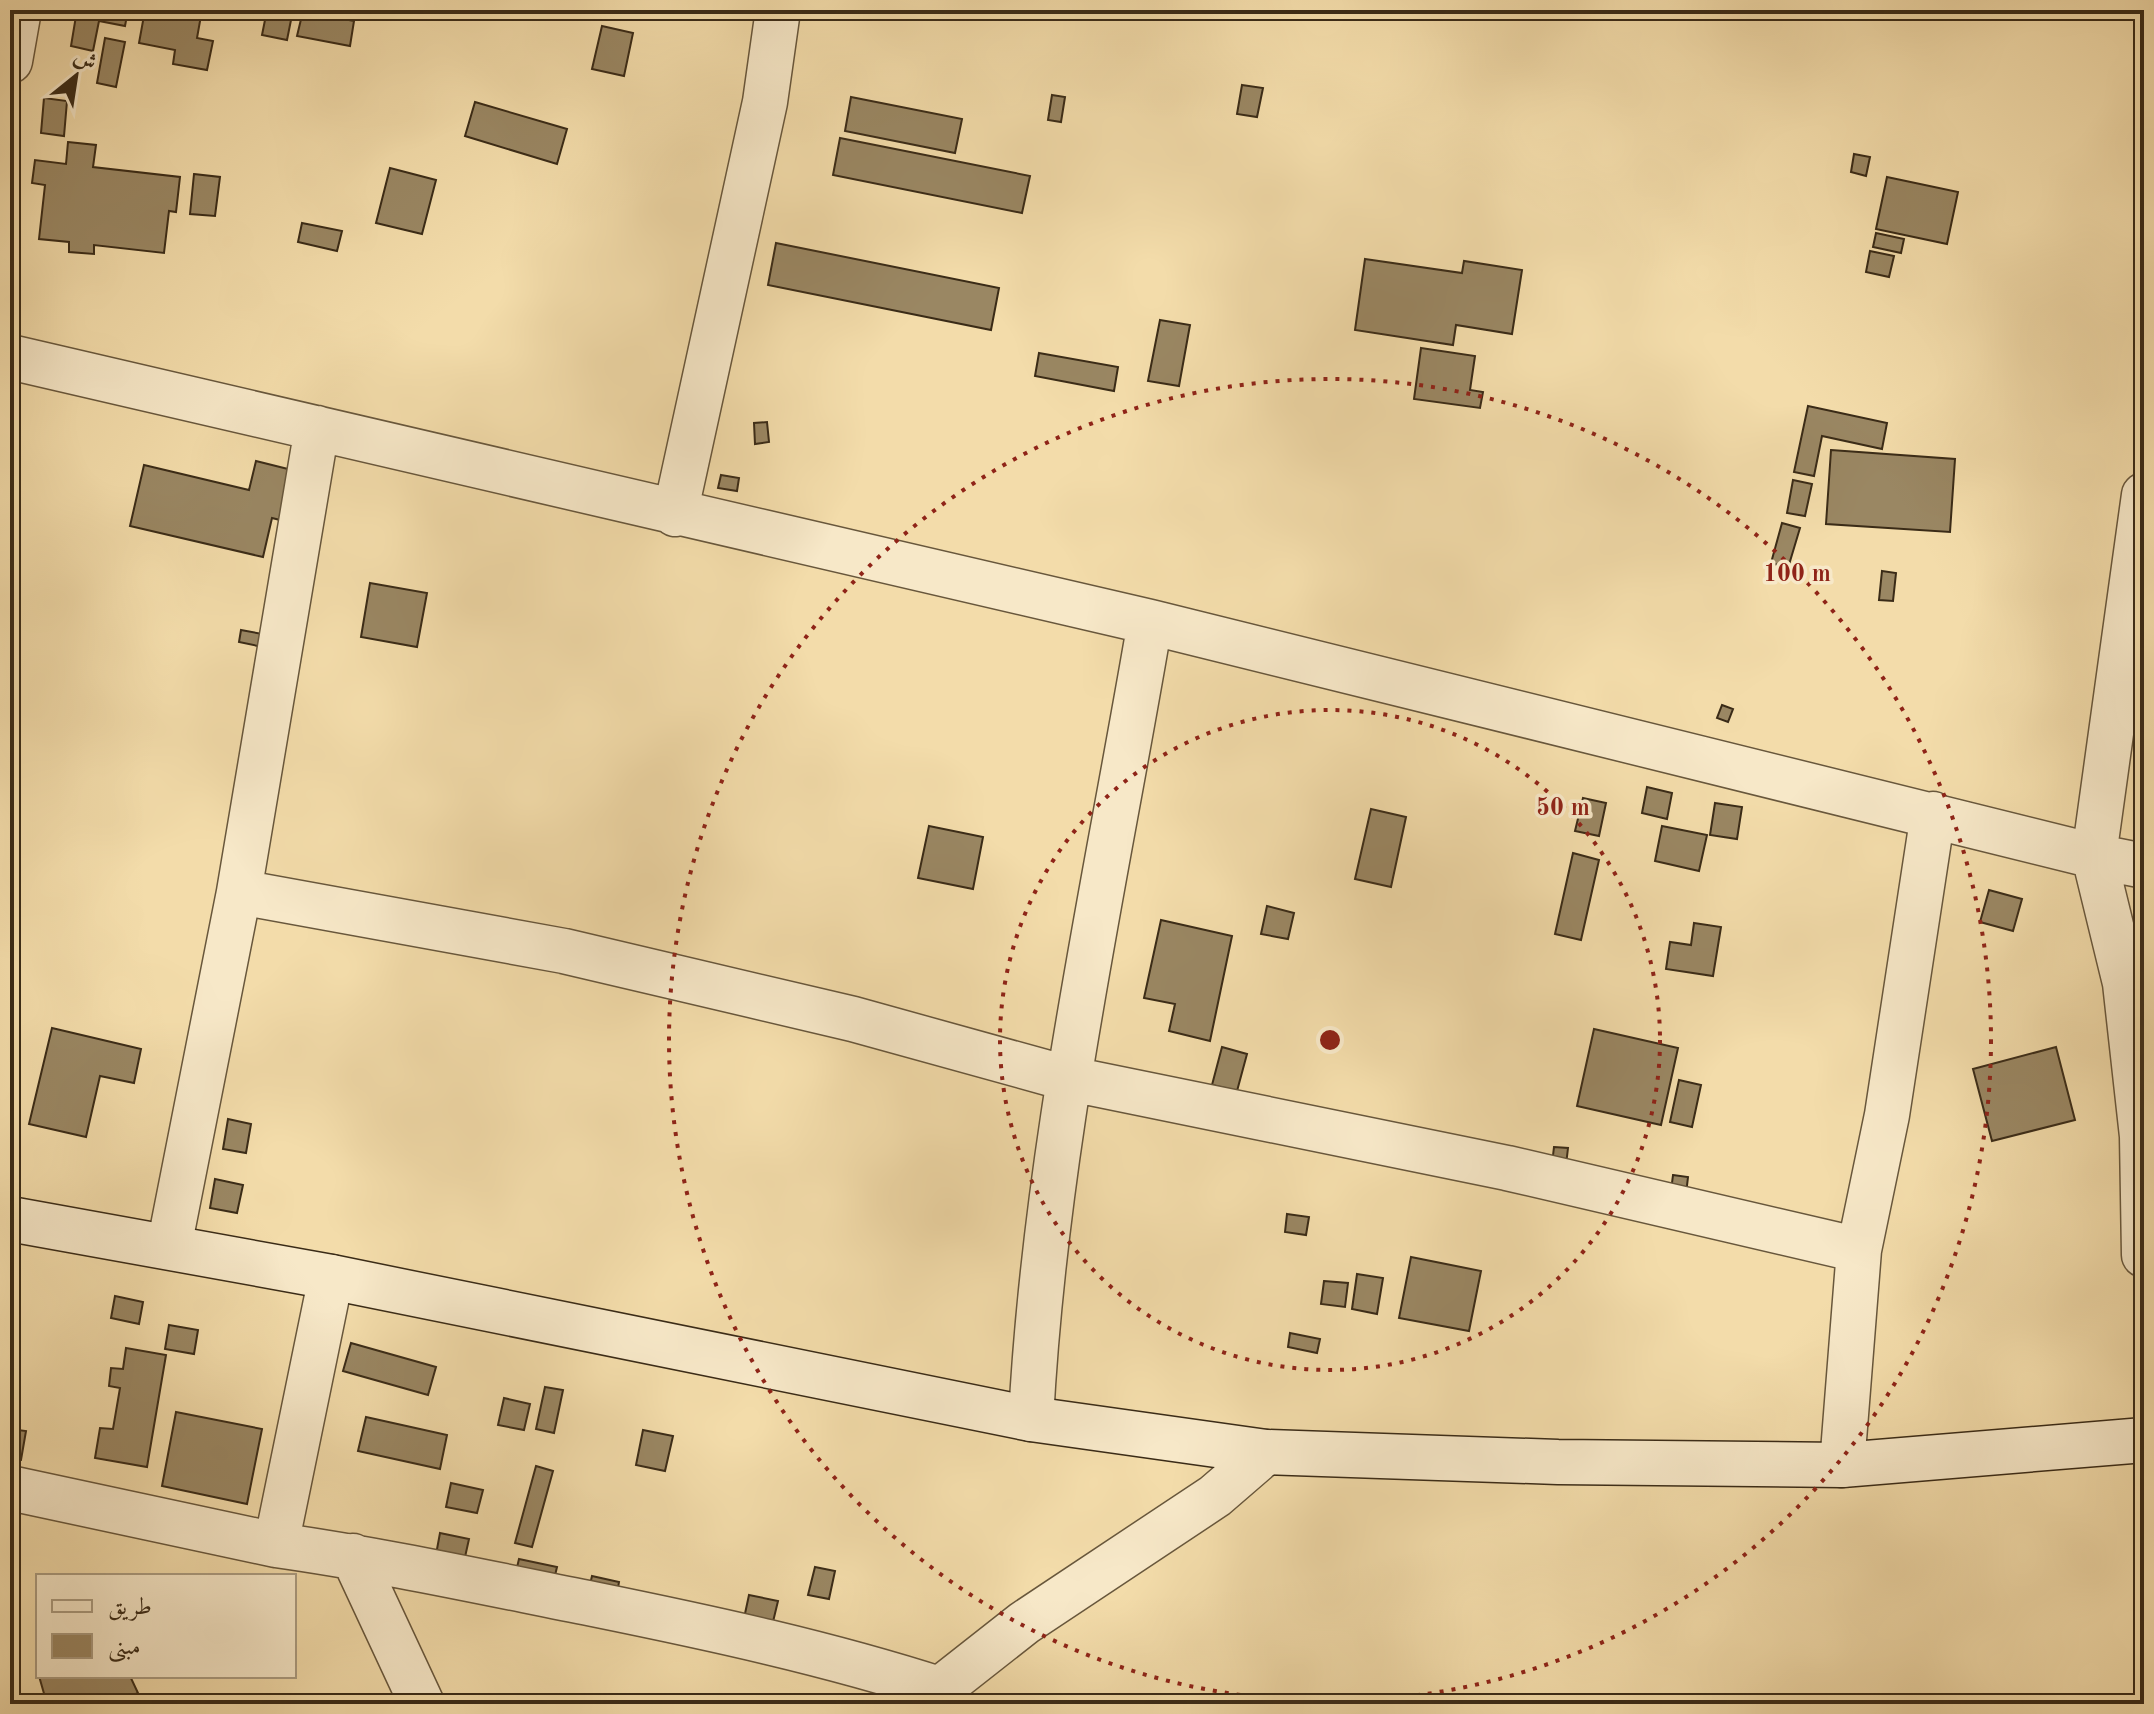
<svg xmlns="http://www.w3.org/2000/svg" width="2154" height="1714" font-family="'Old Standard TT',Amiri,serif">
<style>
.building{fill:#9a8763;stroke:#3a2b17;stroke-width:2}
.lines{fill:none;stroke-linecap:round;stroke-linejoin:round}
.street-casing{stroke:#68573c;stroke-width:47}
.secondary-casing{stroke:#3a2b17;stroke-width:47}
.street{stroke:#f7e8c8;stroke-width:44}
.secondary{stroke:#f7e8c8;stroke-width:44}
.ring{fill:none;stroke:#8f2418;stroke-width:4;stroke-dasharray:4 8}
.centre{fill:#8f2418;stroke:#f7e8c8;stroke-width:4}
.ring-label{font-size:24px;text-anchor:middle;font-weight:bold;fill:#8f2418;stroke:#f7e8c8;stroke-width:7;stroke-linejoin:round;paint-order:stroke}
</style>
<rect width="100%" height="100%" fill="#f3dcaa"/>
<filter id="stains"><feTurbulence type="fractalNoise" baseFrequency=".0025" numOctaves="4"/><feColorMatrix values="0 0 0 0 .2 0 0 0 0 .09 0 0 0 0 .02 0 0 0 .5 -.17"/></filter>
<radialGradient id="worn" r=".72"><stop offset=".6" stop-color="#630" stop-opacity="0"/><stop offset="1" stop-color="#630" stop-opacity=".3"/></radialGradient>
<!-- building -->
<path class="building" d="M 57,10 L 128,10 L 125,26 L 99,21 L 93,51 L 71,46 L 76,16 Z
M 145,10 L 202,10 L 197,38 L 213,41 L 207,70 L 173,64 L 175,50 L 139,43 Z
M 267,10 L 293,10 L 287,40 L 262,35 Z
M 303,11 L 354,21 L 350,46 L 297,36 Z
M 602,26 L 633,33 L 624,76 L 592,69 Z
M 105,38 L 125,42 L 116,87 L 97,83 Z
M 1242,85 L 1263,88 L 1257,117 L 1237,114 Z
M 1052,95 L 1065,97 L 1061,122 L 1048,120 Z
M 851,97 L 962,119 L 955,153 L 845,131 Z
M 44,98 L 67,101 L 64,136 L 41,133 Z
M 475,102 L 567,129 L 557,164 L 465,136 Z
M 840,138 L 1030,176 L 1022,213 L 833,175 Z
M 68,142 L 96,145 L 93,167 L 180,177 L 176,212 L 169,211 L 164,253 L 94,245 L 94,254 L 69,252 L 69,242 L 39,239 L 45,185 L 32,183 L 35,160 L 66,164 Z
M 1854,154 L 1870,157 L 1866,176 L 1851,172 Z
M 390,168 L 436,180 L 422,234 L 376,223 Z
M 194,174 L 220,177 L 215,216 L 190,214 Z
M 1887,177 L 1958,192 L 1947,244 L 1876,229 Z
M 302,223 L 342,231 L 337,251 L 298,242 Z
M 1876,233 L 1904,239 L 1901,253 L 1873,247 Z
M 776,243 L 999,288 L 991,330 L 768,285 Z
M 1870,251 L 1894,256 L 1889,277 L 1866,272 Z
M 1365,259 L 1462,273 L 1464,261 L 1522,270 L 1512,334 L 1456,325 L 1453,345 L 1355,330 Z
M 1160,320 L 1190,325 L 1179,386 L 1148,381 Z
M 1421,348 L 1475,356 L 1470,390 L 1483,392 L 1480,408 L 1414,399 Z
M 1039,353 L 1118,367 L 1114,391 L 1035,376 Z
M 1808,406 L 1887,423 L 1882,449 L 1822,436 L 1814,476 L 1794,472 Z
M 767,422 L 769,442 L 755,444 L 754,423 Z
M 1831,450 L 1955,459 L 1950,532 L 1826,524 Z
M 256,461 L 296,471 L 284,521 L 272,518 L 263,557 L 130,526 L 144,465 L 249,490 Z
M 721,475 L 739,478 L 737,491 L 718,488 Z
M 1793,480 L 1812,484 L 1805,516 L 1787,513 Z
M 1782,523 L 1800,528 L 1788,568 L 1771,563 Z
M 1882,571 L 1896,573 L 1893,601 L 1879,600 Z
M 370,583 L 427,593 L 417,647 L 361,637 Z
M 241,630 L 279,637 L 277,650 L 239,642 Z
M 1722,705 L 1733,709 L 1728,722 L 1717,718 Z
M 1647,787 L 1672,793 L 1667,819 L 1642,813 Z
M 1583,798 L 1606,803 L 1599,836 L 1575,831 Z
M 1715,803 L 1742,807 L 1737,839 L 1710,835 Z
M 1371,809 L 1406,817 L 1391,887 L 1355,879 Z
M 929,826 L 983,837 L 973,889 L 918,878 Z
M 1662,826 L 1707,835 L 1699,871 L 1655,861 Z
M 1573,853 L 1599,860 L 1581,940 L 1555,934 Z
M 1989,890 L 2022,899 L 2013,931 L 1980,922 Z
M 1267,906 L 1294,913 L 1288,939 L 1261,934 Z
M 1161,920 L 1232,936 L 1210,1041 L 1169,1031 L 1175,1004 L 1144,998 Z
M 1694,923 L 1721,927 L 1713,976 L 1666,969 L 1670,942 L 1691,945 Z
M 52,1028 L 141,1049 L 134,1083 L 100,1076 L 86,1137 L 29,1124 Z
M 1594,1029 L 1678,1048 L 1661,1125 L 1577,1106 Z
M 1222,1047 L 1247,1054 L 1237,1091 L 1212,1085 Z
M 2056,1047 L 2075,1120 L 1992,1141 L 1973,1069 Z
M 1679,1080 L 1701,1085 L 1692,1127 L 1670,1122 Z
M 228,1119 L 251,1124 L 246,1153 L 223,1149 Z
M 1554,1147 L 1568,1148 L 1566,1165 L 1552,1164 Z
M 1673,1175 L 1688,1177 L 1686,1194 L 1671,1191 Z
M 215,1179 L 243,1185 L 237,1213 L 210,1208 Z
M 1287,1214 L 1309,1217 L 1306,1235 L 1285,1232 Z
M 1411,1257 L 1481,1271 L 1469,1331 L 1399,1318 Z
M 1357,1274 L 1383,1278 L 1377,1314 L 1352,1309 Z
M 1324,1281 L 1348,1283 L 1345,1307 L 1321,1304 Z
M 115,1296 L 143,1302 L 139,1324 L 111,1318 Z
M 169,1325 L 198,1330 L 194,1354 L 165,1349 Z
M 1290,1333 L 1320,1339 L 1317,1353 L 1288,1347 Z
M 351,1343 L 436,1367 L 428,1395 L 343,1371 Z
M 126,1348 L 166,1355 L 147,1467 L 95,1458 L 100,1428 L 113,1429 L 120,1388 L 109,1386 L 111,1368 L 123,1369 Z
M 545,1387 L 563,1390 L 554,1433 L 536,1429 Z
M 504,1398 L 530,1404 L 524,1430 L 498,1425 Z
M 176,1412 L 262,1429 L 247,1504 L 162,1486 Z
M 366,1417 L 447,1435 L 440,1469 L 358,1451 Z
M 10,1429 L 26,1431 L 21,1460 L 10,1459 Z
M 643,1430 L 673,1436 L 665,1471 L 636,1465 Z
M 536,1466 L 553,1471 L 532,1547 L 515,1543 Z
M 451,1483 L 483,1490 L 477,1513 L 446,1507 Z
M 440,1533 L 469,1539 L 463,1566 L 435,1560 Z
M 519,1559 L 557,1567 L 552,1588 L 514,1580 Z
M 815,1567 L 835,1571 L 829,1599 L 808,1595 Z
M 592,1576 L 619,1582 L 616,1599 L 588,1593 Z
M 749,1595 L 778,1601 L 771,1630 L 743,1623 Z
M 39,1676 L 130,1676 L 138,1693 L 113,1704 L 47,1704 Z"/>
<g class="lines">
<!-- street casing -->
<g class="street-casing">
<path id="street" d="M 10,61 L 19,10
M 10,357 L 1150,622 L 2094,856 L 2144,495
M 675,514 L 765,102 L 778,10
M 2144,866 L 2094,856 L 2125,983 L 2142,1136 L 2144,1255
M 239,892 L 317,428
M 169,1247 L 239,892 L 564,951 L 853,1019 L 1066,1078 L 1507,1168 L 1859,1250
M 331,1277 L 276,1545 C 382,1560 487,1583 593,1604 C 711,1628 827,1653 942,1690
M 1031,1419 C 1045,1150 1105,887 1150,622
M 1842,1465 L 1859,1250 L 1887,1115 L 1933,814
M 10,1488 L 276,1545
M 353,1556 L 422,1704
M 921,1704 L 1024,1623 L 1215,1496 L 1266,1452"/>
</g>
<!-- secondary casing -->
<g class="secondary-casing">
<path id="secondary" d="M 10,1219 L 331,1277 L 1031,1419 L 1266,1452 L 1558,1462 L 1842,1465 L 2144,1440"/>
</g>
<!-- street -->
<use href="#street" class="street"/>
<!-- secondary -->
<use href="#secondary" class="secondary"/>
</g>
<!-- distance rings -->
<g class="ring">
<circle cx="1330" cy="1040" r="330"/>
<circle cx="1330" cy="1040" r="661"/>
</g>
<circle cx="1330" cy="1040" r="12" class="centre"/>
<g class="ring-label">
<text x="1797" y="581">100 m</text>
<text x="1563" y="815">50 m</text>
</g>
<!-- margin -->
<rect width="2154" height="1714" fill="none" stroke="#f3dcaa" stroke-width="40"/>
<rect x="12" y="12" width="2130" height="1690" fill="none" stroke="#3a2b17" stroke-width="4"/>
<rect x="20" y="20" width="2114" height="1674" fill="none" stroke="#3a2b17" stroke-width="2"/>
<!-- legend -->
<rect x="36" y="1574" width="260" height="104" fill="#f7e8c8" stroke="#ab9c81" stroke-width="2"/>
<rect x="52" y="1600" width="40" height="12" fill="#f7e8c8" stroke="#ab9c81" stroke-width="2"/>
<text x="108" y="1614" font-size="24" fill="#3a2b17">طريق</text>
<rect x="52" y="1634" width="40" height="24" fill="#9a8763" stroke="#ab9c81" stroke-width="2"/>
<text x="108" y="1654" font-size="24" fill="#3a2b17">مبنى</text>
<!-- north arrow -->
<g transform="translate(76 76) rotate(30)" stroke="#f7e8c8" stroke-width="6" paint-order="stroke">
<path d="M0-6L14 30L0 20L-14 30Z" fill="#3a2b17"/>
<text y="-12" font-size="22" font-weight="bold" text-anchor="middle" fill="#3a2b17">ش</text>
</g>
<rect width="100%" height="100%" filter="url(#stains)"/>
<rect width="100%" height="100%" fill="url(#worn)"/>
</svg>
